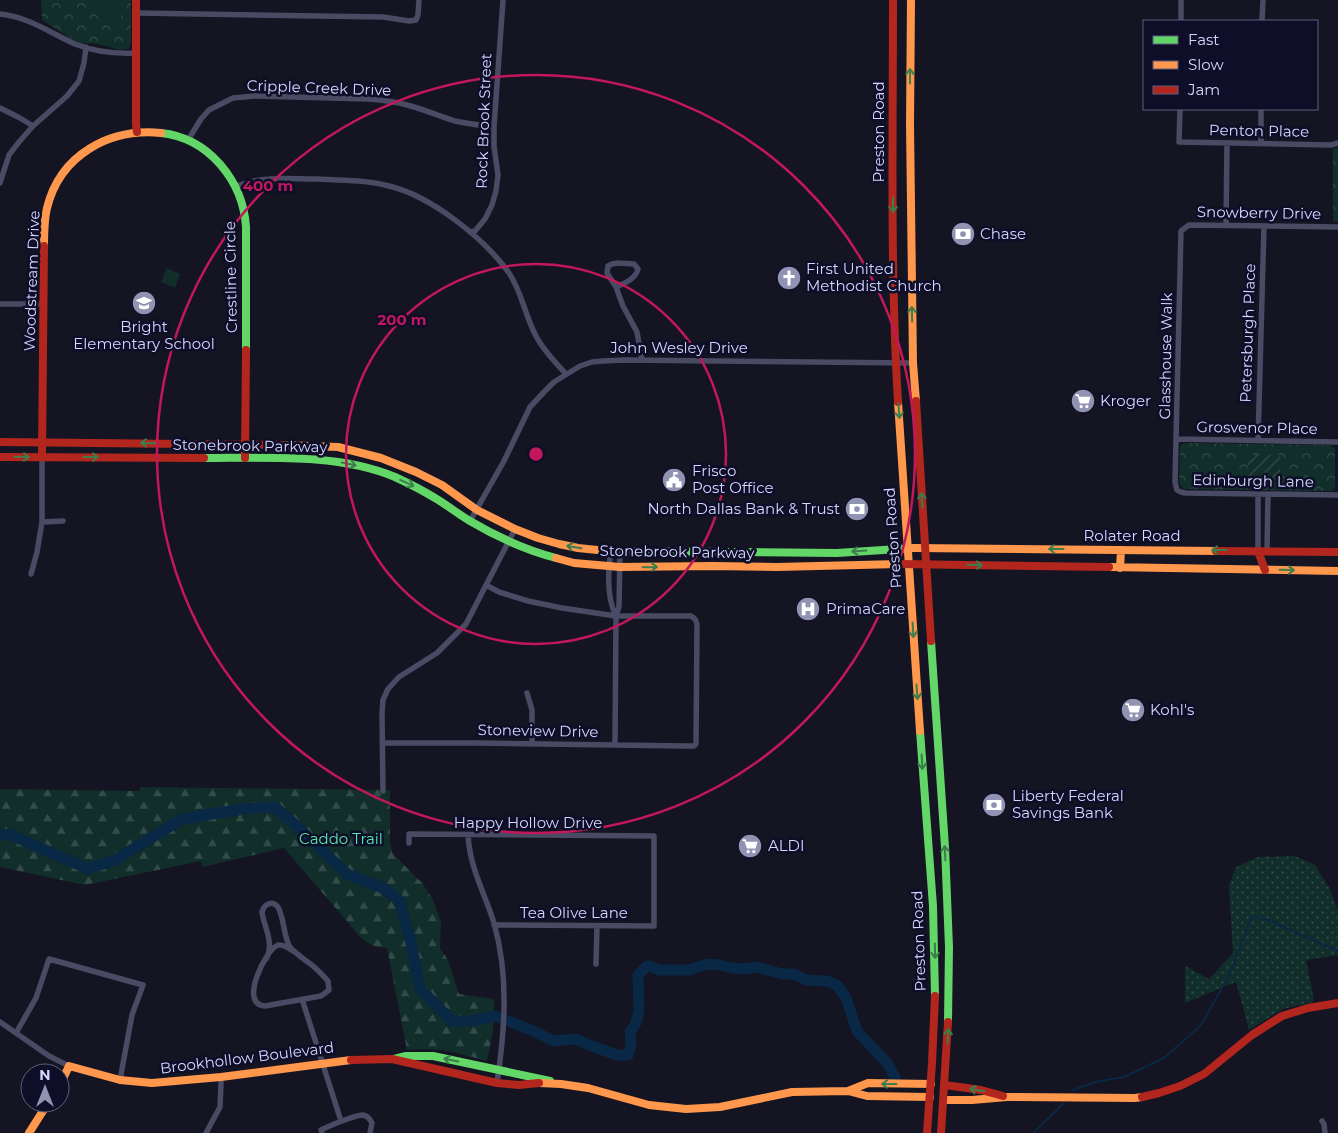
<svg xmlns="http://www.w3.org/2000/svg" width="1338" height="1133" font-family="Montserrat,sans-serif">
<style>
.grass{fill:url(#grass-dots)}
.forest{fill:url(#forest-firs)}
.park{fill:url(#park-crowns)}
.garden{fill:url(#garden-furrows)}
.pitch{fill:#112e2a}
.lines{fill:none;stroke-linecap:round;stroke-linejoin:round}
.stream{stroke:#082845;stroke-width:2}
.river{stroke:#082845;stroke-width:11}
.street{stroke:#484b63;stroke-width:5.5}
.fast{stroke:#63d668;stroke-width:8}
.slow{stroke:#ff974d;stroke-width:8}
.jam{stroke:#b3261e;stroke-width:8}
.oneway{stroke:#3d7c4b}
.ring{fill:none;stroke:#c2185b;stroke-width:2.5}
.labels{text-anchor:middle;stroke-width:5;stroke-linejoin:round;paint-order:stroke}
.street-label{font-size:15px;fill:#d5d7ff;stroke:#0e0e28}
.poi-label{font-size:15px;fill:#d5d7ff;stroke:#0e0e28;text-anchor:start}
.park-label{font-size:15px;fill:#59e7ab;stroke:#0e0e28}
.centre{fill:#c2185b;stroke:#0e0e28;stroke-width:2.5}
.ring-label{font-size:15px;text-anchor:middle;font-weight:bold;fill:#c2185b;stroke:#0e0e28;stroke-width:5;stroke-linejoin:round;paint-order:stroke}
</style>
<defs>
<pattern id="grass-dots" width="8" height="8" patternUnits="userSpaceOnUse" patternTransform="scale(1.25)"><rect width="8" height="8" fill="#112e2a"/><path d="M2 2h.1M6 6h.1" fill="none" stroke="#334c4a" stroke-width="1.8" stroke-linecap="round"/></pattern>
<pattern id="forest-firs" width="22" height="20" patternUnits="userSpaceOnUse" patternTransform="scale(1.25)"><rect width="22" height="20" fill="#112e2a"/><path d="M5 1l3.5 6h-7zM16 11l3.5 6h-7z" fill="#334c4a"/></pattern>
<pattern id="park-crowns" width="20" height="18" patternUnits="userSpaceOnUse" patternTransform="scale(1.25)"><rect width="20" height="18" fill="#112e2a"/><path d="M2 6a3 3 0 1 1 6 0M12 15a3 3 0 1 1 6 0" fill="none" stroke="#334c4a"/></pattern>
<pattern id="garden-furrows" width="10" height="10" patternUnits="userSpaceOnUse" patternTransform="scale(1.25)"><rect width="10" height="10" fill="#112e2a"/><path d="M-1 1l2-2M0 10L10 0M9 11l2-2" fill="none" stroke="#334c4a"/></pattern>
</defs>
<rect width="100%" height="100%" fill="#141422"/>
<!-- grass -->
<path class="grass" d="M 1295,856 L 1315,865 L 1330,889 L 1338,911 L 1338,955 L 1306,960 L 1314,1000 L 1311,1003 L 1283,1009 L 1249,1030 L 1236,982 L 1185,1003 L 1185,966 L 1209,979 L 1233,953 L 1229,885 L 1236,867 L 1258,857 Z"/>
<!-- forest -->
<path class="forest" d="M 140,787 L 390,790 L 390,843 L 393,854 L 423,884 L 433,900 L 441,922 L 440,948 L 448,960 L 459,994 L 494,999 L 493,1031 L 487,1061 C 458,1053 439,1047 407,1050 L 387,948 L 373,946 L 362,939 L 284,848 L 202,867 L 201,861 L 85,885 L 0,867 L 0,789 L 140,791 Z"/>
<!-- park -->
<path class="park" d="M 41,0 L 131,0 L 131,45 L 128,49 C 124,49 119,50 116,49 C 105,46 91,41 80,44 L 42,20 Z
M 1338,147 L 1338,222 L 1333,222 L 1333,149 Z
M 1185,443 L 1331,445 L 1335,449 L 1335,488 L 1331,491 L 1184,489 L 1179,483 L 1180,447 L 1182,444 Z"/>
<!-- garden -->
<path class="garden" d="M 1248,455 L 1280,455 L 1280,479 L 1247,479 Z"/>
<!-- pitch -->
<path class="pitch" d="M 113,0 L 120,7 L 121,18 C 111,29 103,21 95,13 L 99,1 Z
M 167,268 L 180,274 L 175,288 L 161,282 Z"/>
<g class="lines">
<!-- stream -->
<path class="stream" d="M 1073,1090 L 1095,1082 L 1124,1077 L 1164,1058 L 1201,1025 L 1229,976 L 1252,916 L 1268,920 L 1338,951
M 1033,1133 L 1064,1103"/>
<!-- river -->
<path class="river" d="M 0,835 L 9,834 L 88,869 L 115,860 L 182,819 L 242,809 L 275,807 L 290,820 L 347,874 L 383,888 L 399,900 L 411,943 L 420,989 L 452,1021 L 472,1021 L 496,1016 L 531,1030 L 554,1041 L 576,1039 L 589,1045 L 617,1055 L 628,1055 L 631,1046 L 630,1032 L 636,1023 L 639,1010 L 638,975 L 647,966 L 653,967 L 659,970 L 689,970 L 707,964 L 719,965 L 732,968 L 744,969 L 757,967 L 782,974 L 794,974 L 806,980 L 827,981 L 838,986 L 846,998 L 857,1031 L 887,1063 L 895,1077"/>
<!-- street -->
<path class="street" d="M 137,13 L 383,17 L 409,21 L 416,20 L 418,15 L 419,0
M 0,14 C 29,17 50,33 75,44 C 95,52 115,54 136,53
M 1181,21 L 1181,0
M 1262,21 L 1263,0
M 0,108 L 20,118 L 33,126
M 1180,109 L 1179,142 L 1331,145 L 1338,143
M 188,140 L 201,119 L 209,110 L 233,98 L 255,96 L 368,99 C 381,100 394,101 407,105 C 423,109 439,116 455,121 C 468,124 481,125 494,127
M 1261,144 L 1261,109
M 0,183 L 9,155 L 19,142 L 33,126 L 67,96 L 79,81 L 84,63 L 86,47
M 235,187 C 243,184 252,181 260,180 C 278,177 299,179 317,179 C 341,180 366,180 389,186 C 431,196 484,238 509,273 C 522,292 525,316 536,336 C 543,350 555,362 566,374
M 1226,225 L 1227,143
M 1338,227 L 1189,225 L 1181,231 L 1175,482 L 1177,490 L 1181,492 L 1185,493 L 1338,495
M 470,232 L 475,231 L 485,219 L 492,205 L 496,191 L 498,175 L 494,146 L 494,127 L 503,0
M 618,263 L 634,264 L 638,269 C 636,279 624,284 616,287 L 607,273 L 608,266 L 612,264 Z
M 616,287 L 623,306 L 637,332 L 642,360
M 0,304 L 43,304
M 1176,439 L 1338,442
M 1258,441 L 1264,226
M 1258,494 L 1258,551
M 470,521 L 504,461 L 530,407 L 544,392 L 554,382 L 580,366 L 592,362 L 603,361 L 624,360 L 913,363
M 42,522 L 63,521
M 611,551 C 608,571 606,597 616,616
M 1267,551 L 1268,494
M 31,574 L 37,552 L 42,522 L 42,457
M 527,693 L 532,710 L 532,744
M 382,743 L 477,743 L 686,746 L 694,746 L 696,744 L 697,625 C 696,620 695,618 691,616 L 616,616 L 562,608 L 528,601 L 499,592 L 486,585
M 615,745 L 616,616 L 619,607 L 620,551
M 383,791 L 382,713 L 383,700 L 388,689 L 399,677 L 437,653 L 466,624 L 515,529
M 468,835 C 470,869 484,891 494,923 C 509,976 505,1029 497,1083
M 409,843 L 409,834 L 654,836 L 654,926 L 494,925
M 266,959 C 275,944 264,927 262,912 C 264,905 271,900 277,906 C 284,913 283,937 290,947 C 294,952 300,956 305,960 C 314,966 321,973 328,981 L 329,990 L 321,996 L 265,1006 C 238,1005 266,949 278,945 C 285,944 291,950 296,953
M 596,964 L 597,926
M 302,999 L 341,1121
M 0,1022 L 49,1056 L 69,1066
M 16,1033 L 36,998 L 49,959 L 143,985 L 132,1015 L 120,1080
M 1322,1121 L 1324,1124 L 1325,1133
M 206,1133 L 220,1107 L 221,1084 L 221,1077
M 322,1133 L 321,1130 C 329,1126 355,1115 363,1115 C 368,1116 370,1119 372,1123 L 370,1133"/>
<!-- fast -->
<path class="fast" d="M 161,133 C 209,138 243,181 246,227 L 246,350
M 204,458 C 264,458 339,453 395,477 C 408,483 422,490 435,498 C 447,505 458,514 470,521 C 497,537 526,550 556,558
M 607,551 L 837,553 L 914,548
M 931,641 L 945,847 L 949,947 L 948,1022
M 920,731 L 933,906 L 935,996
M 394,1059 L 406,1056 L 433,1056 L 550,1081"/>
<!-- slow -->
<path class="slow" d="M 911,0 L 910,125 L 913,363 L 916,401
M 44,246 C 44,233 44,220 47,208 C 60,155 109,128 161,133
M 898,402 L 920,731
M 282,445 L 338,447 L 381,458 L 416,472 L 442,485 L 477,510 L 515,529 L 538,538 L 559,544 L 578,548 L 607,551
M 914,548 L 1216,551
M 556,558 L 574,563 L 620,567 L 712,566 L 777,567 L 899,564
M 1109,567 L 1338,571
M 1120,568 L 1121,550
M 539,1083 L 561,1084 L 588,1088 L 649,1105 L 686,1109 L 720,1107 L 792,1092 L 848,1091 L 867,1096 L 930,1097
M 60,1085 L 69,1066 L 120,1080 L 152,1083 L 221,1077 L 351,1060
M 848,1091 L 868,1083 L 931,1084
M 944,1100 L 972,1100 L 1007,1097 L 1135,1098 L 1142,1097
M 29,1133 L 48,1103"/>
<!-- jam -->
<path class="jam" d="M 136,0 L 136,125 L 137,132
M 893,0 C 893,134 890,268 898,402
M 916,401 L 931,641
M 0,442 L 282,445
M 0,457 L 204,458
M 42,457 L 44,246
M 245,458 L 246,350
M 1216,551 L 1338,552
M 1258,551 L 1265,570
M 899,564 L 1109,567
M 351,1060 L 392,1059 L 497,1083 L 519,1085 L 539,1083
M 945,1085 L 981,1090 L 1003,1096
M 1142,1097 L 1159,1093 L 1180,1086 L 1204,1074 L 1252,1035 L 1282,1016 L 1308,1008 L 1338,1003
M 927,1133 L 932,1063 L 935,996
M 941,1133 L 948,1022"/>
</g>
<!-- one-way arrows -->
<defs><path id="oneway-shaft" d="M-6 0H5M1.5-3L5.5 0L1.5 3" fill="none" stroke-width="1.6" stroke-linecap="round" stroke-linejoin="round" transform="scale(1.25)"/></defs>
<g class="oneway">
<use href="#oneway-shaft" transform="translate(910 76) rotate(-90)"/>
<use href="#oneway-shaft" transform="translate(893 205) rotate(90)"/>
<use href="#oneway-shaft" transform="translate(912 314) rotate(-91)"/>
<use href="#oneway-shaft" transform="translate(899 411) rotate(86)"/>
<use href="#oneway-shaft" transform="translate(148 443) rotate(-179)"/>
<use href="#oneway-shaft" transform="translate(22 457) rotate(1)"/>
<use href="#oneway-shaft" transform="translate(91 457)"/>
<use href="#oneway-shaft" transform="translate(349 464) rotate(11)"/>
<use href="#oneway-shaft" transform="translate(407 483) rotate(25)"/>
<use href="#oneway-shaft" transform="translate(922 500) rotate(-94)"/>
<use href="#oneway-shaft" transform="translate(574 547) rotate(-170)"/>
<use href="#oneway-shaft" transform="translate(1056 549) rotate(-180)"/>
<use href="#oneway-shaft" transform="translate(1219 550) rotate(-180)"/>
<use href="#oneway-shaft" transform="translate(859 551) rotate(176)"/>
<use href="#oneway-shaft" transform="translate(975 565) rotate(1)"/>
<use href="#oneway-shaft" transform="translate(650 567) rotate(-1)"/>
<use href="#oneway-shaft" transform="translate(1287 570) rotate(1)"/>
<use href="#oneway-shaft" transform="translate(913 630) rotate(87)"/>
<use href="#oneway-shaft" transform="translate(917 692) rotate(86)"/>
<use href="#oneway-shaft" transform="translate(922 762) rotate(87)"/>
<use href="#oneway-shaft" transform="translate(945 853) rotate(-93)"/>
<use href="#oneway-shaft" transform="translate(935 951) rotate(89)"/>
<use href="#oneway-shaft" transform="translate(948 1036) rotate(-87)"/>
<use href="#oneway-shaft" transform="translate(451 1060) rotate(-168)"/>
<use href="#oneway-shaft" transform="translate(889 1084) rotate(-180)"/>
<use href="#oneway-shaft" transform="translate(977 1090) rotate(-171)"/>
</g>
<!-- distance rings -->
<g class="ring">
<circle cx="536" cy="454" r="190"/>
<circle cx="536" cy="454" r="379"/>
</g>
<!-- icons -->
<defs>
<g id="bank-disc" transform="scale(1.25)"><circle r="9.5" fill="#9193b2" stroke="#0e0e28"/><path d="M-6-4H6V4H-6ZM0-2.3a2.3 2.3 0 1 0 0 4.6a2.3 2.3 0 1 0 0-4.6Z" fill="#fff"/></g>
<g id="church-disc" transform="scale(1.25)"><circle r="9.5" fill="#9193b2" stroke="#0e0e28"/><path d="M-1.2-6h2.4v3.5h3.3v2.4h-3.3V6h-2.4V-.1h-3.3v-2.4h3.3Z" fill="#fff"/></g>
<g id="school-disc" transform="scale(1.25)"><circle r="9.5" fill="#9193b2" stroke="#0e0e28"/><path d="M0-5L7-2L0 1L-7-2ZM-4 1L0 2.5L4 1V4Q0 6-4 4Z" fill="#fff"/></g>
<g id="supermarket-disc" transform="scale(1.25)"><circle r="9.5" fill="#9193b2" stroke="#0e0e28"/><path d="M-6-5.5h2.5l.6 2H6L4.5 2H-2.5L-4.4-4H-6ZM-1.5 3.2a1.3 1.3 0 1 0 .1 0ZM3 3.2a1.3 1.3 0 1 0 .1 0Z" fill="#fff"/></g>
<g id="civic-disc" transform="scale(1.25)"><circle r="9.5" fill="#9193b2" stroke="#0e0e28"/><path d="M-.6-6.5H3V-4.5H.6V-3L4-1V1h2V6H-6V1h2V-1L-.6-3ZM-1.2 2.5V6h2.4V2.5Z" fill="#fff"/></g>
<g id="hospital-disc" transform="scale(1.25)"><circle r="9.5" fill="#9193b2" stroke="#0e0e28"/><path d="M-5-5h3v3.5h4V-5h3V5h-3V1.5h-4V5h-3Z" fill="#fff"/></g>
</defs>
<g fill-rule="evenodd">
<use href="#bank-disc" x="963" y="234"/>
<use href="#church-disc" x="789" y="278"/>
<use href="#school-disc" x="144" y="303"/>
<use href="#supermarket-disc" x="1083" y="401"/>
<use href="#civic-disc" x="674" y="480"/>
<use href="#bank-disc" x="857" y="509"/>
<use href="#hospital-disc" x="808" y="609"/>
<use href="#supermarket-disc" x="1133" y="710"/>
<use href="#bank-disc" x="994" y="805"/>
<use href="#supermarket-disc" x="750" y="846"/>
</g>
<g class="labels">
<!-- street labels -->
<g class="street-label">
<text transform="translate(319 88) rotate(2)" y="5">Cripple Creek Drive</text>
<text transform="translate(484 121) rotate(-88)" y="5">Rock Brook Street</text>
<text transform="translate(1259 131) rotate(1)" y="5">Penton Place</text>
<text transform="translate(879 132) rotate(-90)" y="5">Preston Road</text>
<text transform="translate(1259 213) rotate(1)" y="5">Snowberry Drive</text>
<text transform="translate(231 277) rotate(-91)" y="5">Crestline Circle</text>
<text transform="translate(32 281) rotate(-88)" y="5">Woodstream Drive</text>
<text transform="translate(1248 333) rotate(-88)" y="5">Petersburgh Place</text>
<text x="679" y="353">John Wesley Drive</text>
<text transform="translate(1166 356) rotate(-89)" y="5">Glasshouse Walk</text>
<text transform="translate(1257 428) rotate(1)" y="5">Grosvenor Place</text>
<text transform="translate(250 446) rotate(1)" y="5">Stonebrook Parkway</text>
<text transform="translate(1253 481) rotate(1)" y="5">Edinburgh Lane</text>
<text x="1132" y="541">Rolater Road</text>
<text transform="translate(893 538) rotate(-94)" y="5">Preston Road</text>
<text transform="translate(677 552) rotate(1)" y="5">Stonebrook Parkway</text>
<text transform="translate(538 731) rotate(1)" y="5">Stoneview Drive</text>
<text x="528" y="828">Happy Hollow Drive</text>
<text x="574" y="918">Tea Olive Lane</text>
<text transform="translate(919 941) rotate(-92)" y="5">Preston Road</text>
<text transform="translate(247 1058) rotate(-7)" y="5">Brookhollow Boulevard</text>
</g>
<!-- poi labels -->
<g class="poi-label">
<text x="980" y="239">Chase</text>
<text x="806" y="274">First United<tspan x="806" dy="17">Methodist Church</tspan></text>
<text x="144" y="332" text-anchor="middle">Bright<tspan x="144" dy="17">Elementary School</tspan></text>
<text x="1100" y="406">Kroger</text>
<text x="692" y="476">Frisco<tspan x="692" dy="17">Post Office</tspan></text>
<text x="840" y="514" text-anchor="end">North Dallas Bank &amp; Trust</text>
<text x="826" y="614">PrimaCare</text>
<text x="1150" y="715">Kohl's</text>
<text x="1012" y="801">Liberty Federal<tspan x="1012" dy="17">Savings Bank</tspan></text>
<text x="768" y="851">ALDI</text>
</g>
<!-- park labels -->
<g class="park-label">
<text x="341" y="844">Caddo Trail</text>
</g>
</g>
<circle cx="536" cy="454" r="8" class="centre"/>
<g class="ring-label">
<text x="268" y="191">400 m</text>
<text x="402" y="325">200 m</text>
</g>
<!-- legend -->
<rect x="1143" y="20" width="175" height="90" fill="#0e0e28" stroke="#5e5e7e"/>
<rect x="1153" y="36" width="25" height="8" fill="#63d668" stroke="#5e5e7e"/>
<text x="1188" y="45" font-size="15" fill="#d5d7ff">Fast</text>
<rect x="1153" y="61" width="25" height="8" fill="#ff974d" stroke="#5e5e7e"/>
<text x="1188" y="70" font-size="15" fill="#d5d7ff">Slow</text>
<rect x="1153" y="86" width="25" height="8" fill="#b3261e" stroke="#5e5e7e"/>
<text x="1188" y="95" font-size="15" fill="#d5d7ff">Jam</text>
<!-- north arrow -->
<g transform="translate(45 1088)"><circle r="24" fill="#0e0e28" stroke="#5e5e7e"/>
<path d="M0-4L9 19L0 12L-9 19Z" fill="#9193b2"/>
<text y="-8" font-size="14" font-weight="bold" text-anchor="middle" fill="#d5d7ff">N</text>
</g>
</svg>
